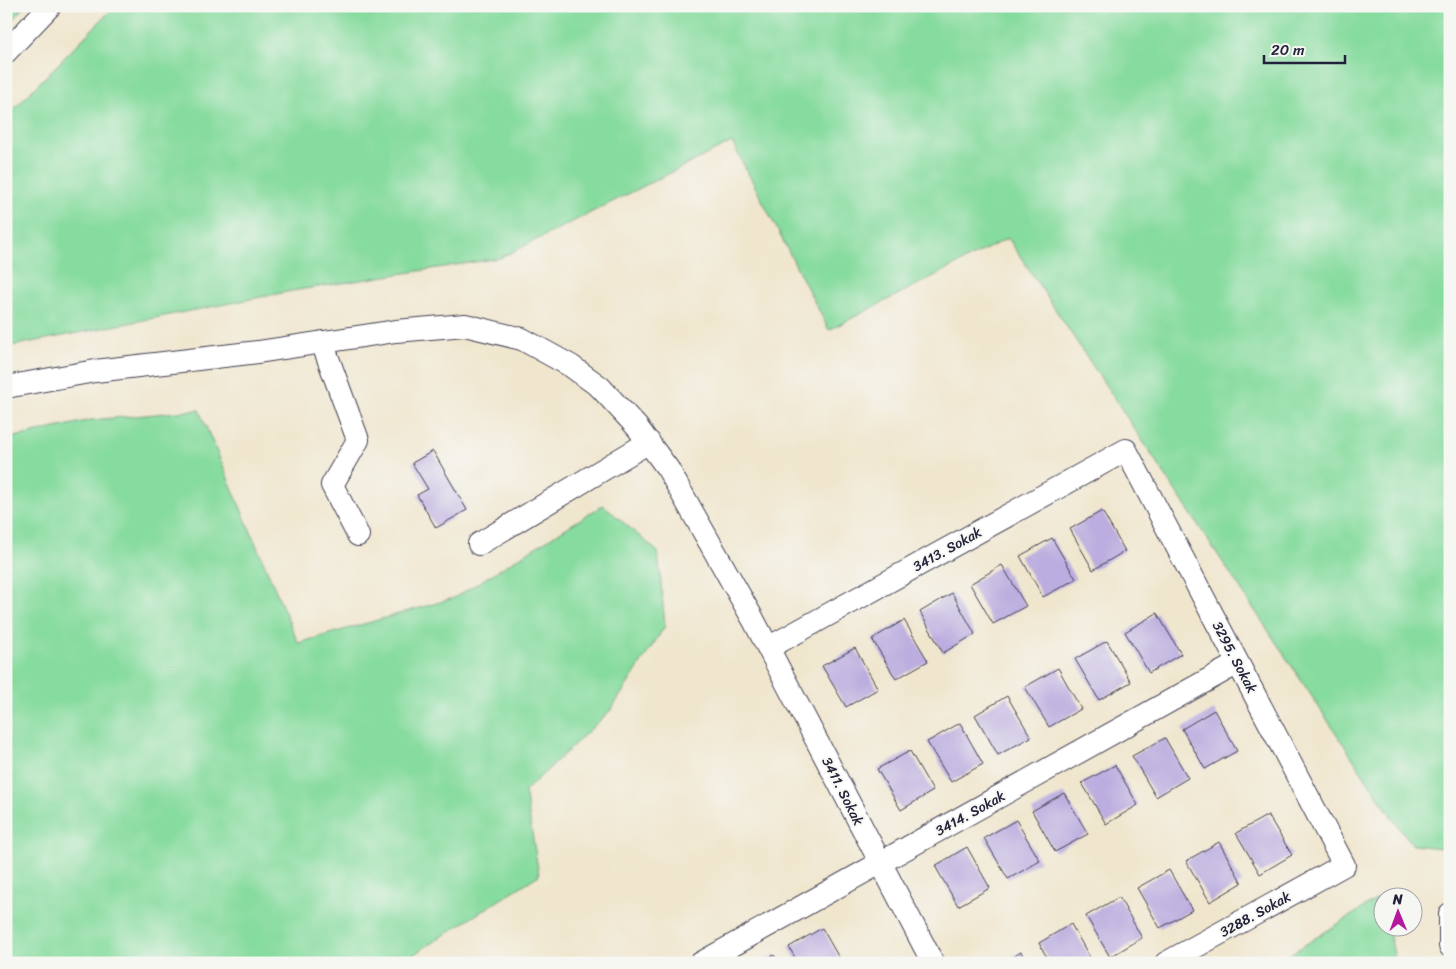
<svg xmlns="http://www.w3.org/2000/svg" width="1456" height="969" font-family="Sriracha,sans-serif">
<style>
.green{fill:#86db9e;stroke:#547e6c}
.building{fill:#bbaddf}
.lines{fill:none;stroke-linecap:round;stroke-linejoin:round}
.minor-casing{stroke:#413f51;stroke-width:24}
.minor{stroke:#fff;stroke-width:22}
.labels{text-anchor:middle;stroke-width:4;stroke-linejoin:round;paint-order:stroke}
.street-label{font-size:14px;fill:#22223b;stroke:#f6f6f2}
</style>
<rect width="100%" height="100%" fill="#f6f6f2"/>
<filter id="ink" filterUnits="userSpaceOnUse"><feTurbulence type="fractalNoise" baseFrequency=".02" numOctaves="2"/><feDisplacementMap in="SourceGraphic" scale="10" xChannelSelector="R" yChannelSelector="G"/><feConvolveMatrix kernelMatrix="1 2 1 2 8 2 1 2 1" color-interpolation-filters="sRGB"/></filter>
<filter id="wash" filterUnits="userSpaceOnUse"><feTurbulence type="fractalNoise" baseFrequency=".0096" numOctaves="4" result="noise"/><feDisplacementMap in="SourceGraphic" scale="20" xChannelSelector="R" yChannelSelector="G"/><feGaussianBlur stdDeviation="1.12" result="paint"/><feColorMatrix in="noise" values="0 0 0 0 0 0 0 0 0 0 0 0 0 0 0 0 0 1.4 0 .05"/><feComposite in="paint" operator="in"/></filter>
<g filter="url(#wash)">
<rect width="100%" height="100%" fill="#f0e6ce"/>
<!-- green -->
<path class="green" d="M 6,6 L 25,6 L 6,27 Z
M 115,6 L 1450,6 L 1450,849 L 1413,845 L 1395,822 L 1008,238 L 829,330 L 732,142 L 500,258 L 292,291 L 6,347 L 6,117 Z
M 199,410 L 298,643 L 454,598 L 603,505 L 658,552 L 665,626 L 611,710 L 525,791 L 539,875 L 400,963 L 6,963 L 6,439 L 91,420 Z
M 1382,896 L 1384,926 L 1388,927 L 1396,963 L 1276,963 Z"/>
<g id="blocks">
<!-- building -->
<path class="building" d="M 433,451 L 467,510 L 436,528 L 417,495 L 428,489 L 412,463 Z
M 1102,511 L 1125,551 L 1093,570 L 1070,529 Z
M 1052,538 L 1076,579 L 1043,597 L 1020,556 Z
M 1002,565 L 1026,606 L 993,624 L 970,584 Z
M 952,593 L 975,634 L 943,653 L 920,612 Z
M 1157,613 L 1181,654 L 1149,673 L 1125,632 Z
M 904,620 L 928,661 L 896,679 L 872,639 Z
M 1107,641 L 1131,682 L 1099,700 L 1075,659 Z
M 855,648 L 878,689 L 846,707 L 822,666 Z
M 1058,668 L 1081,709 L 1049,727 L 1025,687 Z
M 1007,696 L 1031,737 L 998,755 L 975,715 Z
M 1214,710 L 1237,751 L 1205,769 L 1182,729 Z
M 960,723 L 983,764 L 951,782 L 927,742 Z
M 1165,738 L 1188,778 L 1156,797 L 1132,756 Z
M 910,751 L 933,791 L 901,810 L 877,769 Z
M 1115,765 L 1138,805 L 1106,824 L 1082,783 Z
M 1064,793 L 1088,834 L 1055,852 L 1032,811 Z
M 1268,815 L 1292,855 L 1260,874 L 1236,833 Z
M 1016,820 L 1040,861 L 1008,879 L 984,838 Z
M 1219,842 L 1242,883 L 1210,902 L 1186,861 Z
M 967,847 L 990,888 L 958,906 L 935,866 Z
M 1169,870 L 1192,910 L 1160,928 L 1137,888 Z
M 1119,897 L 1142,938 L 1110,957 L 1086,916 Z
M 1071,924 L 1093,963 L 1050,963 L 1039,943 Z
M 822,928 L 842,963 L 798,963 L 789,947 Z
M 1021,952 L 1027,963 L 1002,963 Z
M 774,955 L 779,963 L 760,963 Z"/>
</g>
</g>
<g filter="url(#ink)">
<use href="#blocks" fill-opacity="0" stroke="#413f51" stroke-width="1"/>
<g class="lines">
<!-- minor casing -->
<g class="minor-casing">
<path id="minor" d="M 6,52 L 50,6
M 322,342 L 358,440 L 332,485 L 358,535
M 6,387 L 95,371 L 258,352 L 396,331 L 465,325 L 522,339 L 571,366 L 600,387 L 637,427 L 668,469 L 753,619 L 933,963
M 479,544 L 649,442
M 768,648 L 1126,450 L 1344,865 L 1166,963
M 1450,914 L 1450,946
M 701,963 L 1238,663"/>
</g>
<!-- minor -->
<use href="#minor" class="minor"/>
</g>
</g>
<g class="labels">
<!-- street labels -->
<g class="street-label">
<text transform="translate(947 549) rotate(-29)" y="5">3413. Sokak</text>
<text transform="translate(1235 657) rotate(62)" y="5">3295. Sokak</text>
<text transform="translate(843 791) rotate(63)" y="5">3411. Sokak</text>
<text transform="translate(970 813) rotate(-29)" y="5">3414. Sokak</text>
<text transform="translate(1255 914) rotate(-29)" y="5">3288. Sokak</text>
</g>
</g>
<!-- margin -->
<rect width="1456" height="969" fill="none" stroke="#f6f6f2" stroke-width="25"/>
<!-- north arrow -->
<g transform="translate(1398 912) rotate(359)"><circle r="24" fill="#f6f6f2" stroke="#a1a1a9"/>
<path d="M0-4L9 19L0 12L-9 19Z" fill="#b5179e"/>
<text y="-8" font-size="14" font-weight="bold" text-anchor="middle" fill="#22223b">N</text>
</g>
<!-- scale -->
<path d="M1264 55v8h81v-8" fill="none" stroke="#22223b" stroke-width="2.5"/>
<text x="1271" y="55" font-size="15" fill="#22223b" stroke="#f6f6f2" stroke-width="4" paint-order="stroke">20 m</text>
</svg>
